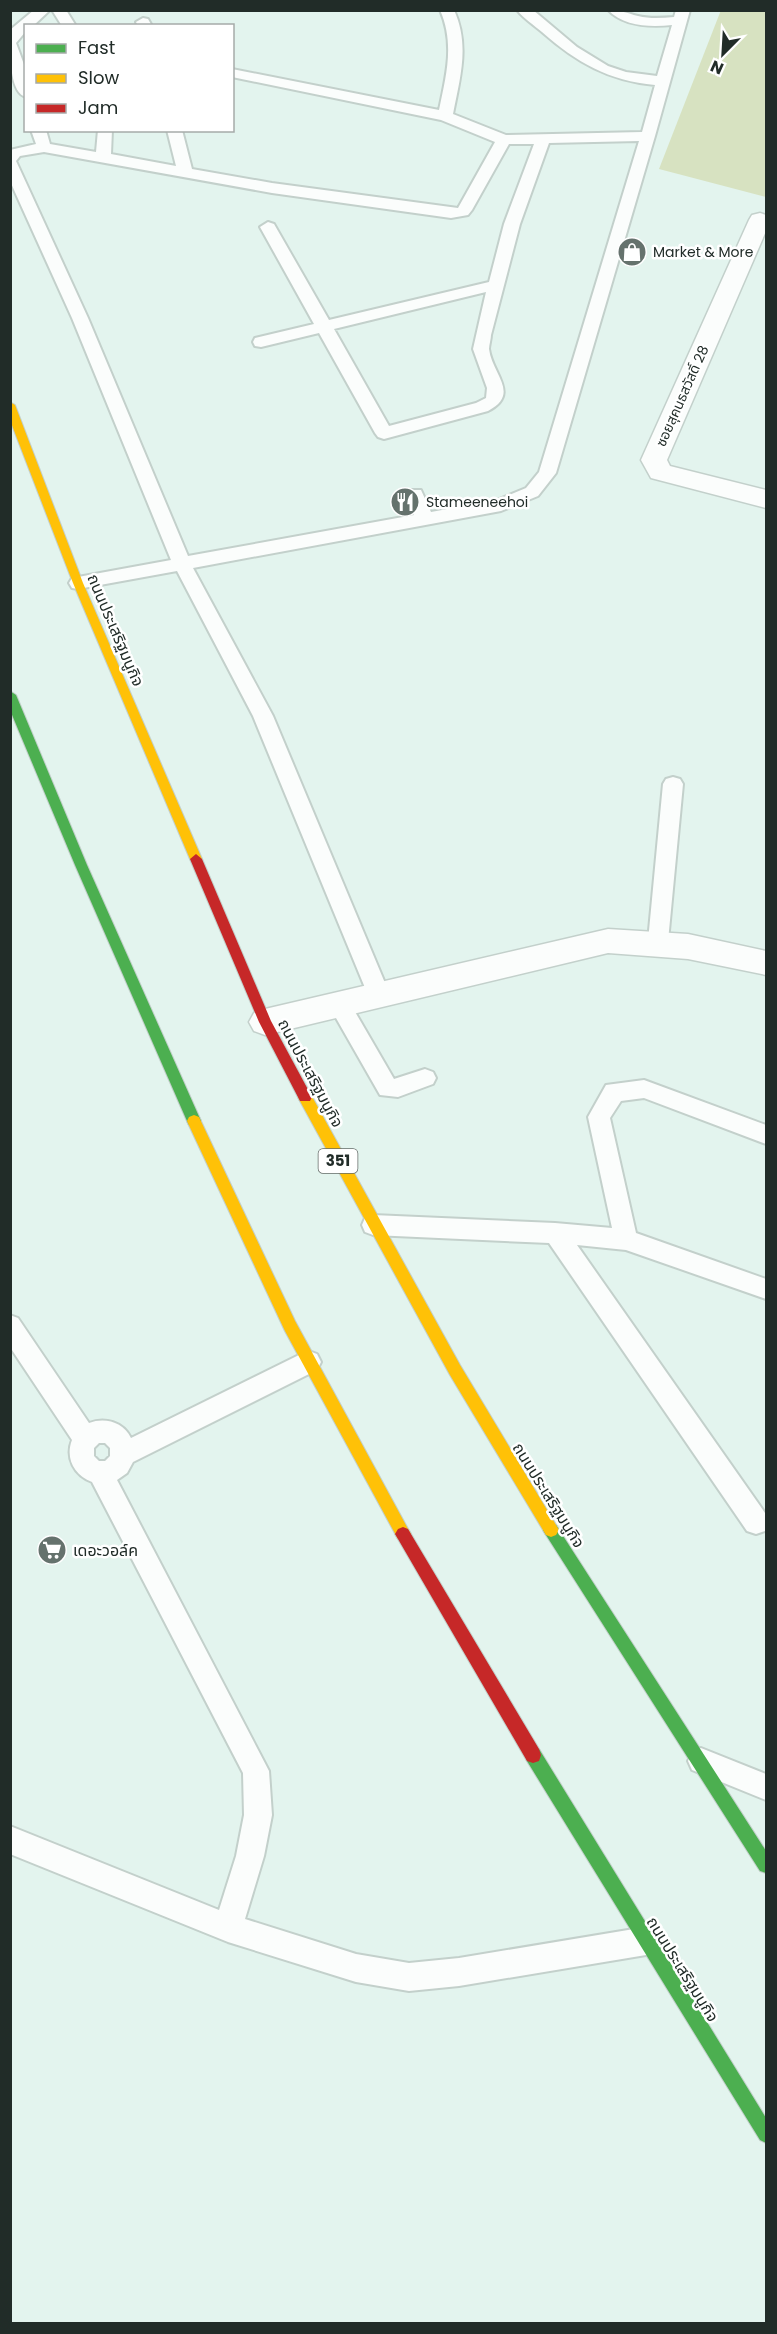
<svg xmlns="http://www.w3.org/2000/svg" width="777" height="2334" font-family="Poppins,'Noto Sans Thai',sans-serif">
<style>
.green{fill:#d7e2c1}
.lines{fill:none;stroke-linecap:round;stroke-linejoin:round}
.lane-casing{stroke:#c3d0cb;stroke-width:4}
.street-casing{stroke:#c3d0cb;stroke-width:3}
.fast-casing{stroke:#c3d0cb;stroke-width:2}
.slow-casing{stroke:#c3d0cb;stroke-width:2}
.jam-casing{stroke:#c3d0cb;stroke-width:2}
.lane{fill:#fbfdfc;fill-rule:evenodd}
.street{fill:#fbfdfc;fill-rule:evenodd}
.fast{fill:#4caf50;fill-rule:evenodd}
.slow{fill:#ffc107;fill-rule:evenodd}
.jam{fill:#c62828;fill-rule:evenodd}
.labels{text-anchor:middle;stroke-width:5;stroke-linejoin:round;paint-order:stroke}
.far-poi-label{font-size:14px;fill:#212c28;stroke:#fff;text-anchor:start}
.far-street-label{font-size:14px;fill:#212c28;stroke:#fff}
.shield{fill:#fff;stroke:#646b68;stroke-width:1.5}
.shield-label{font-size:15px;font-weight:bold;fill:#212c28}
.street-label{font-size:16px;fill:#212c28;stroke:#fff}
.poi-label{font-size:16px;fill:#212c28;stroke:#fff;text-anchor:start}
</style>
<rect width="100%" height="100%" fill="#e3f4ee"/>
<!-- green -->
<path class="green" d="M 721,10 L 766,11 L 766,197 L 659,169 Z"/>
<g class="lines">
<!-- lane casing -->
<g class="lane-casing">
<path id="lane" d="M 34,10 L 50,10 L 33,26 L 26,26 L 26,31 L 16,43 L 26,70 L 26,97 C 8,93 10,45 10,30 Z
M 52,10 L 66,10 L 76,26 L 62,26 Z
M 440,10 L 454,10 C 470,45 460,78 453,114 L 506,135 L 642,132 L 655,85 C 609,81 576,62 542,32 C 534,25 524,19 517,10 L 533,10 L 577,47 L 608,66 L 626,72 L 657,76 L 672,25 C 651,27 624,27 608,10 C 622,10 626,13 638,16 C 650,19 662,18 674,17 L 676,10 L 690,10 L 655,136 L 556,473 L 538,496 L 501,511 L 193,568 L 273,716 L 390,995 L 387,1001 L 379,1004 L 371,1001 L 368,995 L 253,716 L 177,571 L 78,589 L 72,588 L 69,583 L 72,578 L 78,577 L 171,560 L 72,318 L 10,181 L 10,150 L 36,144 L 31,130 L 46,130 L 50,144 L 96,152 L 98,130 L 112,130 L 111,154 L 176,166 L 167,130 L 182,130 L 192,169 L 272,183 L 458,208 L 495,142 L 441,120 L 232,77 L 232,69 L 439,110 C 446,76 455,44 440,10 ZM 639,141 L 539,472 L 526,488 L 497,500 L 431,512 L 421,490 L 409,490 L 406,494 L 414,515 L 188,556 L 88,318 L 16,161 L 20,156 L 44,152 L 272,193 L 451,218 L 468,215 L 472,210 L 509,144 L 534,144 L 504,224 L 489,282 L 329,320 L 274,224 L 268,222 L 260,227 L 314,324 L 255,338 L 253,342 L 255,346 L 261,347 L 319,333 L 375,433 L 378,437 L 384,439 L 488,411 C 521,394 492,374 489,349 C 489,345 491,339 491,335 L 520,224 L 549,143 ZM 486,292 L 473,349 L 487,388 L 486,398 L 476,403 L 389,426 L 334,329 Z
M 143,18 L 148,19 L 152,26 L 138,26 L 136,22 Z
M 673,777 L 680,779 L 683,784 L 668,941 L 665,947 L 658,949 L 651,947 L 648,941 L 663,784 L 666,779 Z
M 339,995 L 347,998 L 394,1079 L 425,1069 L 433,1072 L 436,1078 L 433,1084 L 398,1097 L 380,1095 L 328,1004 L 331,998 Z
M 644,1080 L 766,1125 L 766,1144 L 644,1098 L 621,1101 L 610,1118 L 636,1233 L 766,1279 L 766,1299 L 626,1250 L 577,1245 L 765,1513 L 765,1531 L 756,1534 L 747,1531 L 549,1243 L 373,1235 L 365,1232 L 362,1225 L 365,1218 L 373,1215 L 555,1223 L 612,1228 L 588,1117 L 606,1085 Z
M 10,1315 L 18,1318 L 89,1423 C 105,1417 123,1422 131,1438 L 301,1354 L 309,1351 L 317,1354 L 321,1362 L 317,1370 L 133,1462 L 127,1473 L 117,1480 L 269,1771 L 272,1815 L 264,1856 L 245,1919 L 356,1954 L 409,1963 L 459,1958 L 646,1927 L 656,1931 L 660,1941 L 656,1951 L 646,1955 L 459,1986 L 409,1991 L 356,1982 L 228,1942 L 10,1854 L 10,1826 L 219,1910 L 236,1856 L 244,1815 L 243,1773 L 92,1482 C 74,1475 65,1458 72,1440 L 10,1347 ZM 105,1443 L 110,1448 L 110,1456 L 105,1461 L 99,1461 L 94,1456 L 94,1448 L 99,1443 Z
M 701,1748 L 766,1774 L 766,1800 L 692,1770 L 688,1761 L 692,1752 Z"/>
</g>
<!-- street casing -->
<g class="street-casing">
<path id="street" d="M 760,213 L 766,215 L 766,231 L 667,460 L 670,466 L 766,490 L 766,508 L 651,478 L 641,460 L 749,220 L 752,215 Z
M 608,929 L 688,934 L 766,951 L 766,975 L 688,959 L 608,953 L 265,1035 L 254,1031 L 249,1022 L 254,1013 L 265,1009 Z"/>
</g>
<!-- fast casing -->
<g class="fast-casing">
<path id="fast" d="M 10,691 L 16,695 L 87,865 L 201,1121 L 199,1125 L 189,1125 L 187,1121 L 75,865 L 10,710 Z
M 551,1523 L 556,1525 L 766,1851 L 766,1873 L 760,1871 L 546,1535 L 543,1530 L 546,1525 Z
M 533,1747 L 539,1749 L 766,2118 L 766,2143 L 760,2140 L 527,1761 L 525,1755 L 527,1749 Z"/>
</g>
<!-- slow casing -->
<g class="slow-casing">
<path id="slow" d="M 10,402 L 15,405 L 83,583 L 202,859 L 200,862 L 196,864 L 190,859 L 73,583 L 10,420 Z
M 305,1091 L 310,1093 L 460,1365 L 559,1530 L 556,1535 L 551,1537 L 546,1535 L 450,1375 L 300,1101 L 298,1097 L 300,1093 Z
M 194,1115 L 199,1117 L 295,1321 L 408,1529 L 411,1534 L 408,1539 L 403,1541 L 398,1539 L 285,1331 L 187,1121 L 189,1117 Z"/>
</g>
<!-- jam casing -->
<g class="jam-casing">
<path id="jam" d="M 196,854 L 202,859 L 271,1021 L 312,1097 L 310,1101 L 300,1101 L 259,1022 L 190,859 Z
M 403,1527 L 408,1529 L 539,1749 L 541,1755 L 539,1761 L 533,1763 L 527,1761 L 398,1539 L 395,1534 L 398,1529 Z"/>
</g>
<!-- lane -->
<use href="#lane" class="lane"/>
<!-- street -->
<use href="#street" class="street"/>
<!-- fast -->
<use href="#fast" class="fast"/>
<!-- slow -->
<use href="#slow" class="slow"/>
<!-- jam -->
<use href="#jam" class="jam"/>
</g>
<!-- icons -->
<defs>
<g id="shop-disc" transform="scale(1.5)"><circle r="9.5" fill="#65726d" stroke="#fff"/><path d="M-5-2.5h2.3a2.7 3.5 0 0 1 5.4 0H5L5.5 6h-11ZM-1.5-2.5h3a1.5 2.3 0 0 0-3 0Z" fill="#fff"/></g>
<g id="restaurant-disc" transform="scale(1.5)"><circle r="9.5" fill="#65726d" stroke="#fff"/><path d="M-5-6h1v4h1v-4h1v4h1v-4h1v5L-1.5 .5V6h-2V.5L-5-1ZM5-6V6H3V1.5H1.5Q1.5-4 5-6Z" fill="#fff"/></g>
<g id="supermarket-disc" transform="scale(1.5)"><circle r="9.5" fill="#65726d" stroke="#fff"/><path d="M-6-5.5h2.5l.6 2H6L4.5 2H-2.5L-4.4-4H-6ZM-1.5 3.2a1.3 1.3 0 1 0 .1 0ZM3 3.2a1.3 1.3 0 1 0 .1 0Z" fill="#fff"/></g>
</defs>
<g fill-rule="evenodd">
<use href="#shop-disc" x="632" y="252"/>
<use href="#restaurant-disc" x="405" y="502"/>
<use href="#supermarket-disc" x="52" y="1550"/>
</g>
<g class="labels">
<!-- far-poi labels -->
<g class="far-poi-label">
<text x="653" y="257">Market &amp; More</text>
<text x="426" y="507">Stameeneehoi</text>
</g>
<!-- far-street labels -->
<g class="far-street-label">
<text transform="translate(682 396) rotate(-66)" y="5">ซอยสุคนธสวัสดิ์ 28</text>
</g>
<!-- shield labels -->
<rect class="shield" x="318.5" y="1149" width="39" height="24" rx="4.5"/>
<g class="shield-label">
<text x="338" y="1166">351</text>
</g>
<!-- street labels -->
<g class="street-label">
<text transform="translate(116 630) rotate(67)" y="6">ถนนประเสริฐมนูกิจ</text>
<text transform="translate(311 1073) rotate(62)" y="6">ถนนประเสริฐมนูกิจ</text>
<text transform="translate(549 1495) rotate(58)" y="6">ถนนประเสริฐมนูกิจ</text>
<text transform="translate(683 1969) rotate(58)" y="6">ถนนประเสริฐมนูกิจ</text>
</g>
<!-- poi labels -->
<g class="poi-label">
<text x="73" y="1556">เดอะวอล์ค</text>
</g>
</g>
<!-- border -->
<rect width="777" height="2334" fill="none" stroke="#212c28" stroke-width="24"/>
<!-- legend -->
<rect x="24" y="24" width="210" height="108" fill="#ffffff" stroke="#a6aba9" stroke-width="1.5"/>
<rect x="36" y="44" width="30" height="9" fill="#4caf50" stroke="#a6aba9" stroke-width="1.5"/>
<text x="78" y="54" font-size="18" fill="#212c28">Fast</text>
<rect x="36" y="74" width="30" height="9" fill="#ffc107" stroke="#a6aba9" stroke-width="1.5"/>
<text x="78" y="84" font-size="18" fill="#212c28">Slow</text>
<rect x="36" y="104" width="30" height="9" fill="#c62828" stroke="#a6aba9" stroke-width="1.5"/>
<text x="78" y="114" font-size="18" fill="#212c28">Jam</text>
<!-- north arrow -->
<g transform="translate(723 54) rotate(204)" stroke="#ffffff" stroke-width="4.5" paint-order="stroke">
<path d="M0-4.5L10 22L0 15L-10 22Z" fill="#212c28"/>
<text y="-9" font-size="16" font-weight="bold" text-anchor="middle" fill="#212c28">N</text>
</g>
</svg>
